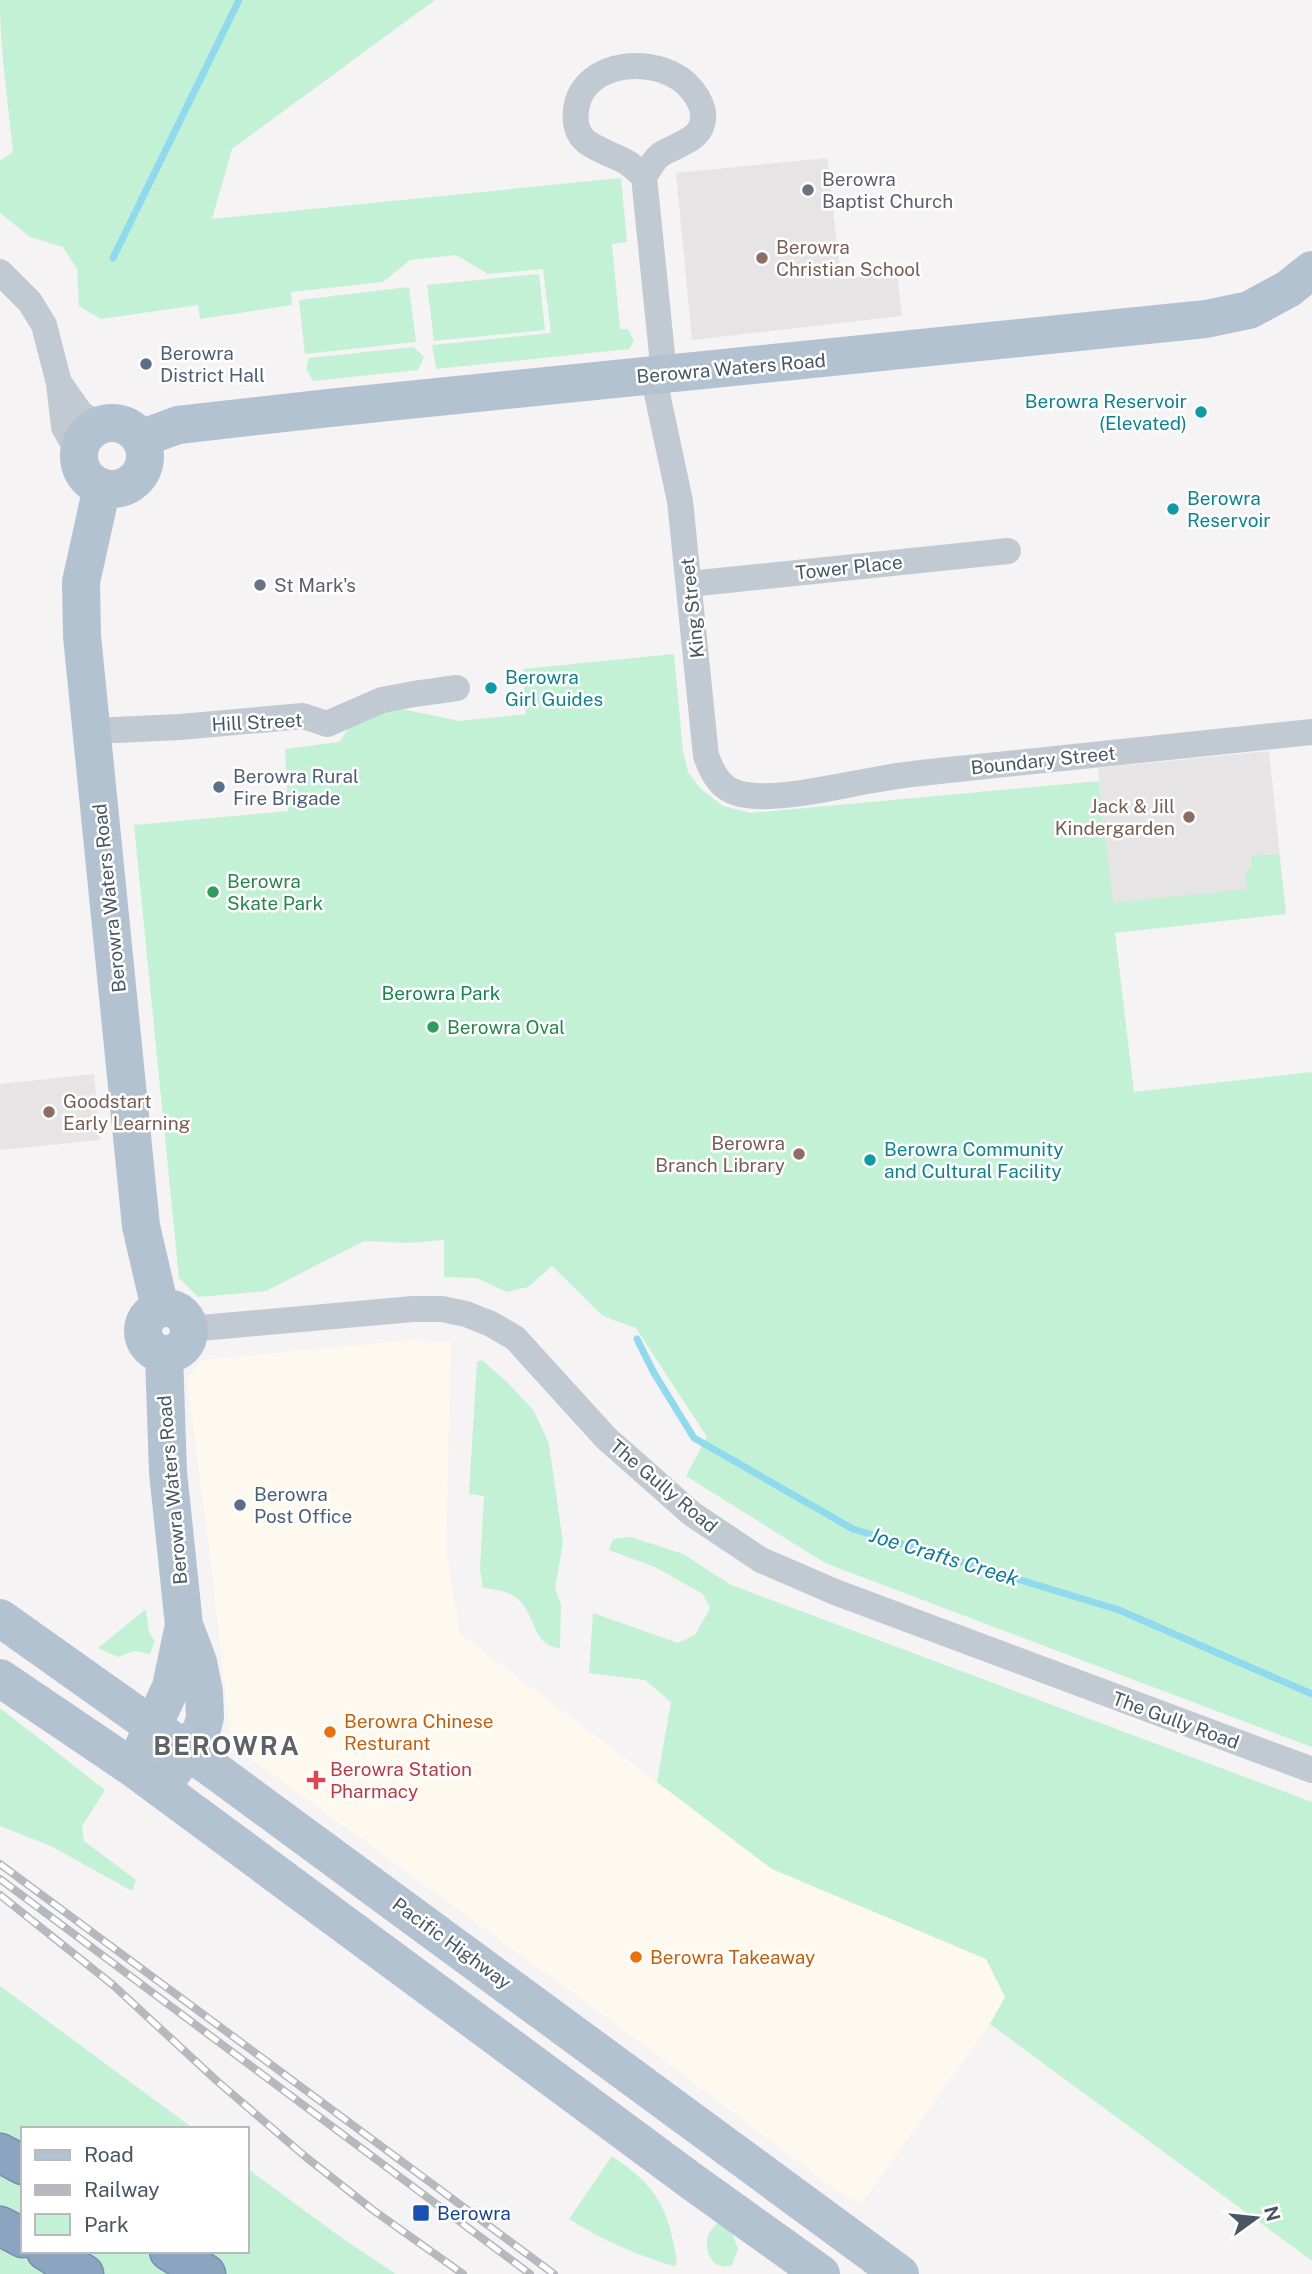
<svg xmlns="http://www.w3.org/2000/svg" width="1312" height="2274" font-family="'Public Sans',sans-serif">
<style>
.commercial{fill:#fdf9ef}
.education{fill:#e6e4e5}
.green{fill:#c3f1d5}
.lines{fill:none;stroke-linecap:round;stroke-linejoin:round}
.stream{stroke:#90daee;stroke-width:7}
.motorway-casing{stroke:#7690ad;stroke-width:41}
.minor{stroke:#c1cad2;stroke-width:26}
.primary{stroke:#b3c2d1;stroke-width:38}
.motorway{stroke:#8ba5c1;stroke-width:38}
.rail-casing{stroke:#b5b8bd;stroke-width:8}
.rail{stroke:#fff;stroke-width:5;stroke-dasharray:16;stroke-linecap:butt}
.worship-dot{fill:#6b7280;stroke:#fff;stroke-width:2.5}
.education-dot{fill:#8d6e63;stroke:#fff;stroke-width:2.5}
.service-dot{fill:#5c6f8a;stroke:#fff;stroke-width:2.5}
.culture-dot{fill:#0f9aa8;stroke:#fff;stroke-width:2.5}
.leisure-dot{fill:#2e9e5b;stroke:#fff;stroke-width:2.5}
.food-dot{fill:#e8710a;stroke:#fff;stroke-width:2.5}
.health-dot{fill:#e0444e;stroke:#fff;stroke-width:2.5}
.transit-dot{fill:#1a4fb4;stroke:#fff;stroke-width:2.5}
.labels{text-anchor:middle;stroke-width:5;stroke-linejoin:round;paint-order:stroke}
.worship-label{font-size:19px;fill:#5b616d;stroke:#fff;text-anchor:start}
.education-label{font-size:19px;fill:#785e54;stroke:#fff;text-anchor:start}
.service-label{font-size:19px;fill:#4e5e75;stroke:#fff;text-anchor:start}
.street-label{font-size:19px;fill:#4a5661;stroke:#fff}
.culture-label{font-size:19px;fill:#0d838f;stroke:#fff;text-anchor:start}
.leisure-label{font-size:19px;fill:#27864d;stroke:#fff;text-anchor:start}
.park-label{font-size:19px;fill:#17864f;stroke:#fff}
.food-label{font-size:19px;fill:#c56008;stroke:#fff;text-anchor:start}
.health-label{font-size:19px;fill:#be3a42;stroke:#fff;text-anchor:start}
.transit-label{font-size:19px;fill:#164399;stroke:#fff;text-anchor:start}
.water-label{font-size:21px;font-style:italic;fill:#0c7c9b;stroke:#fff}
.district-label{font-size:26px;font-weight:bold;letter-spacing:2px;fill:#5f6368;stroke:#fff}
</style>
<rect width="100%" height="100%" fill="#f5f3f3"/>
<!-- commercial -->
<path class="commercial" d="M 412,1340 L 451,1343 L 446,1550 L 460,1634 L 772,1869 L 986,1959 L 1005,1997 L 990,2024 L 861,2204 L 836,2190 L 644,2045 L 231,1744 L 211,1562 L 187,1379 L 203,1360 Z"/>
<!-- education -->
<path class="education" d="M 827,158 L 841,279 L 897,273 L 902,316 L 692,340 L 676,173 Z
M 1269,751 L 1286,914 L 1115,932 L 1098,768 Z
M 94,1074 L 100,1140 L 0,1150 L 0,1084 Z"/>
<!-- green -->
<path class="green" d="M 0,0 L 435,0 L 232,149 L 212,219 L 621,178 L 627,242 L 612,244 L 620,329 L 628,329 L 634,341 L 629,349 L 436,369 L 432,345 L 551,333 L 543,269 L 488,274 L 456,255 L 410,260 L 383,282 L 291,292 L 292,305 L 200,319 L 198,305 L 101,319 L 79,306 L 77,269 L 63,247 L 30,237 L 0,213 L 0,161 L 13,152 C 8,101 0,51 0,0 Z
M 539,274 L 545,330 L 434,341 L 427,285 Z
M 409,287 L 416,342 L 305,354 L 299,300 Z
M 414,347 L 424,357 L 418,370 L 313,381 L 306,369 L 309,358 Z
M 674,654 L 683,751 L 688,772 L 700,788 L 723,806 L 751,813 L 1099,781 L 1113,903 L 1247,889 L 1245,870 L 1252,870 L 1251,856 L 1279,854 L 1286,914 L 1115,933 L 1134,1092 L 1312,1072 L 1312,1747 L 825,1563 L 686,1476 L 707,1437 L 636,1328 L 603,1316 L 552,1266 L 528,1287 L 507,1292 L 477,1278 L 444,1277 L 444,1240 L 407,1243 L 364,1241 L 266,1291 L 198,1297 L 179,1278 L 134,825 L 288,811 L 285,749 L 339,742 L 355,719 L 387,706 L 460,721 L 526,714 L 523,669 Z
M 482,1360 L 507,1382 L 534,1411 L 549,1444 L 563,1543 L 555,1588 L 561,1605 L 560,1648 C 533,1647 536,1616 519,1600 C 510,1591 495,1589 483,1588 L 480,1569 L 484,1496 L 469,1494 L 477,1362 Z
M 631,1537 L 683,1554 L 731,1585 L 1312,1802 L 1312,2261 L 990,2024 L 1005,1997 L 986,1959 L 772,1869 L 657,1782 L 671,1702 L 645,1680 L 589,1673 L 593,1613 L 678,1643 L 695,1635 L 710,1608 L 703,1594 L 655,1567 L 609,1550 L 613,1539 Z
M 146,1609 L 149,1632 L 155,1641 L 150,1654 L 134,1651 L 118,1657 L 98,1648 Z
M 0,1708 L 105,1790 L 82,1826 L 84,1841 L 136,1880 L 132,1891 L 51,1846 L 0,1826 Z
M 0,1986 L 194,2129 L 23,2129 L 23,2251 L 247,2251 L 247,2168 L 339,2236 L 396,2274 L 0,2274 Z
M 612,2156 C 658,2187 669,2209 677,2263 L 674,2266 C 636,2255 602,2240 569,2219 Z
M 718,2222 L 732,2232 L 738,2249 L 732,2265 C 717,2271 706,2257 707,2242 C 707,2234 713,2228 718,2222 Z"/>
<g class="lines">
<!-- stream -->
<path class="stream" d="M 113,258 L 239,0
M 637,1339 L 654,1373 L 694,1438 L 853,1529 L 1119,1610 L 1312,1694"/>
<!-- motorway casing -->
<g class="motorway-casing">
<path id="motorway" d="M 0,2153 L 23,2165
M 0,2226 L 23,2238
M 46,2251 L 84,2274
M 169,2251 L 206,2274"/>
</g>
<!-- minor -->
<path class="minor" d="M 644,177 C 639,172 633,167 628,163 C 615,155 589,148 581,136 C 576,129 575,119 576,110 C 582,58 663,53 692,90 C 700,100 706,111 702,124 C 698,141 673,146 660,155 C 653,161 649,169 644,177 L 664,374
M 0,272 L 30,302 L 44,325 L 59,383 L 64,427 L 79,454
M 653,375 L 680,501 L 706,756 C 711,769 717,783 730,790 C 761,807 845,784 880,779 C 900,775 919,773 939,771 L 1312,732
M 60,384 L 81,414 L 100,425
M 689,584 L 1008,551
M 93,731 L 180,727 L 303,716 L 327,724 L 382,700 L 414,694 L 457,688
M 189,1329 L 413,1309 L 442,1309 L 466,1314 L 491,1324 L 515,1338 L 606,1438 L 692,1514 L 761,1560 L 835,1592 L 1312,1770"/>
<!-- primary -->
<path class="primary" d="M79 456a33 33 0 1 1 66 0a33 33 0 1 1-66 0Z
M 140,439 L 178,425 L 329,408 L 1206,319 L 1249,310 L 1288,289 L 1312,270
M 102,487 L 81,582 L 82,636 L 141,1226 L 160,1308
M143 1331a23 23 0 1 1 46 0a23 23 0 1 1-46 0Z
M 164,1355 L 168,1472 L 184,1625 L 198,1662 L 204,1692 L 205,1717 L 202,1729 L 174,1770
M 0,1618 L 217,1772 L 900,2274
M 0,1678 L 133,1768 L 690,2180 L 821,2274
M 143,1748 L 171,1687 L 184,1625"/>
<!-- motorway -->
<use href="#motorway" class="motorway"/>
<!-- rail casing -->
<g class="rail-casing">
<path id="rail" d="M 0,1864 L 554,2274
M 0,1879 L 530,2274
M 0,1895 L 113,1985 L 217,2081 L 307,2158 L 373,2210 L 463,2274"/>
</g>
<!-- rail -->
<use href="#rail" class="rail"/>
</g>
<!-- markers -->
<g class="worship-dot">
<circle cx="808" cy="190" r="7"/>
<circle cx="260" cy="585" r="7"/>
</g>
<g class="education-dot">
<circle cx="762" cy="258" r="7"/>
<circle cx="1189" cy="817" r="7"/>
<circle cx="49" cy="1112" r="7"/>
<circle cx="799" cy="1154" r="7"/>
</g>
<g class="service-dot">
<circle cx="146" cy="364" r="7"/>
<circle cx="219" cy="787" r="7"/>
<circle cx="240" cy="1505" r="7"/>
</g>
<g class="culture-dot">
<circle cx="1201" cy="412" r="7"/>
<circle cx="1173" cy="509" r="7"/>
<circle cx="491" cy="688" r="7"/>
<circle cx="870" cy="1160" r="7"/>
</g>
<g class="leisure-dot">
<circle cx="213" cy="892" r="7"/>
<circle cx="433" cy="1027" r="7"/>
</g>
<g class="food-dot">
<circle cx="330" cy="1732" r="7"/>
<circle cx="636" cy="1957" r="7"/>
</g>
<path class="health-dot" d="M312.5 1769.5h7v7h7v7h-7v7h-7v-7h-7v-7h7z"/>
<rect class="transit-dot" x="412" y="2204" width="18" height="18" rx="3.5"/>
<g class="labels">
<!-- worship labels -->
<g class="worship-label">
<text x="822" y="186">Berowra<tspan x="822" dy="22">Baptist Church</tspan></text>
<text x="274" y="592">St Mark's</text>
</g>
<!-- education labels -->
<g class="education-label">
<text x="776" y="254">Berowra<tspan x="776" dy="22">Christian School</tspan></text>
<text x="1175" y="813" text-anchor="end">Jack &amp; Jill<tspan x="1175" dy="22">Kindergarden</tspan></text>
<text x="63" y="1108">Goodstart<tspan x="63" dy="22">Early Learning</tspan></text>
<text x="785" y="1150" text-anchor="end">Berowra<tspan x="785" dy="22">Branch Library</tspan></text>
</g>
<!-- service labels -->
<g class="service-label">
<text x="160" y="360">Berowra<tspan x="160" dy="22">District Hall</tspan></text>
<text x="233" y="783">Berowra Rural<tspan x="233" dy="22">Fire Brigade</tspan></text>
<text x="254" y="1501">Berowra<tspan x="254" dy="22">Post Office</tspan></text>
</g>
<!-- street labels -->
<g class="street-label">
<text transform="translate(731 368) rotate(-5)" y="7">Berowra Waters Road</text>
<text transform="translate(849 567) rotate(-6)" y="7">Tower Place</text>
<text transform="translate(692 608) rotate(-96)" y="7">King Street</text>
<text transform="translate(257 722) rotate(-3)" y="7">Hill Street</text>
<text transform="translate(1043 760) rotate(-6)" y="7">Boundary Street</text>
<text transform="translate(109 898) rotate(-96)" y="7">Berowra Waters Road</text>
<text transform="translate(664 1486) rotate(40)" y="7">The Gully Road</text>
<text transform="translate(172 1490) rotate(-95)" y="7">Berowra Waters Road</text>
<text transform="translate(1176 1720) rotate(20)" y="7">The Gully Road</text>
<text transform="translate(452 1943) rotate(36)" y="7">Pacific Highway</text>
</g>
<!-- culture labels -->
<g class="culture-label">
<text x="1187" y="408" text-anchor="end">Berowra Reservoir<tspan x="1187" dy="22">(Elevated)</tspan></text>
<text x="1187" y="505">Berowra<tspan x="1187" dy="22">Reservoir</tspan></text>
<text x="505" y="684">Berowra<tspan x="505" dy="22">Girl Guides</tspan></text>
<text x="884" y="1156">Berowra Community<tspan x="884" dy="22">and Cultural Facility</tspan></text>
</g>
<!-- leisure labels -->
<g class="leisure-label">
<text x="227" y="888">Berowra<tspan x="227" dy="22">Skate Park</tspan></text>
<text x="447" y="1034">Berowra Oval</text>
</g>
<!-- park labels -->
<g class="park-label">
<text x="441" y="1000">Berowra Park</text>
</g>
<!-- food labels -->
<g class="food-label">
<text x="344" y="1728">Berowra Chinese<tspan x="344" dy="22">Resturant</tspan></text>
<text x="650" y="1964">Berowra Takeaway</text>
</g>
<!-- health labels -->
<g class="health-label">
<text x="330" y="1776">Berowra Station<tspan x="330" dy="22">Pharmacy</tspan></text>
</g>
<!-- transit labels -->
<g class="transit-label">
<text x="437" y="2220">Berowra</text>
</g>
<!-- water labels -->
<g class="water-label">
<text transform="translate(944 1557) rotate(17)" y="7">Joe Crafts Creek</text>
</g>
<!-- district labels -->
<g class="district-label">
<text x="227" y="1755">BEROWRA</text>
</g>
</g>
<!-- legend -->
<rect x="21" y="2127" width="228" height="126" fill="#ffffff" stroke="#b7bbc0" stroke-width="2"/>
<rect x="35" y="2150" width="35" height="10" fill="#b3c2d1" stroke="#b7bbc0" stroke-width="2"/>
<text x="84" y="2162" font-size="21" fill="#4a5661">Road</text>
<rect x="35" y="2185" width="35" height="10" fill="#b5b8bd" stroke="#b7bbc0" stroke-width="2"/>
<text x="84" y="2197" font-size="21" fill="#4a5661">Railway</text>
<rect x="35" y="2214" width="35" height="21" fill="#c3f1d5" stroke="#b7bbc0" stroke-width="2"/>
<text x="84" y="2232" font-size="21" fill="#4a5661">Park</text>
<!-- north arrow -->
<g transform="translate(1256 2218) rotate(75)" stroke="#ffffff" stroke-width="5" paint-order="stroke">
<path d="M0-5L12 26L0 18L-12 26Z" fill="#4a5661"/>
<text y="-10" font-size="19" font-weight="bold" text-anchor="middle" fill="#4a5661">N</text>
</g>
</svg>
